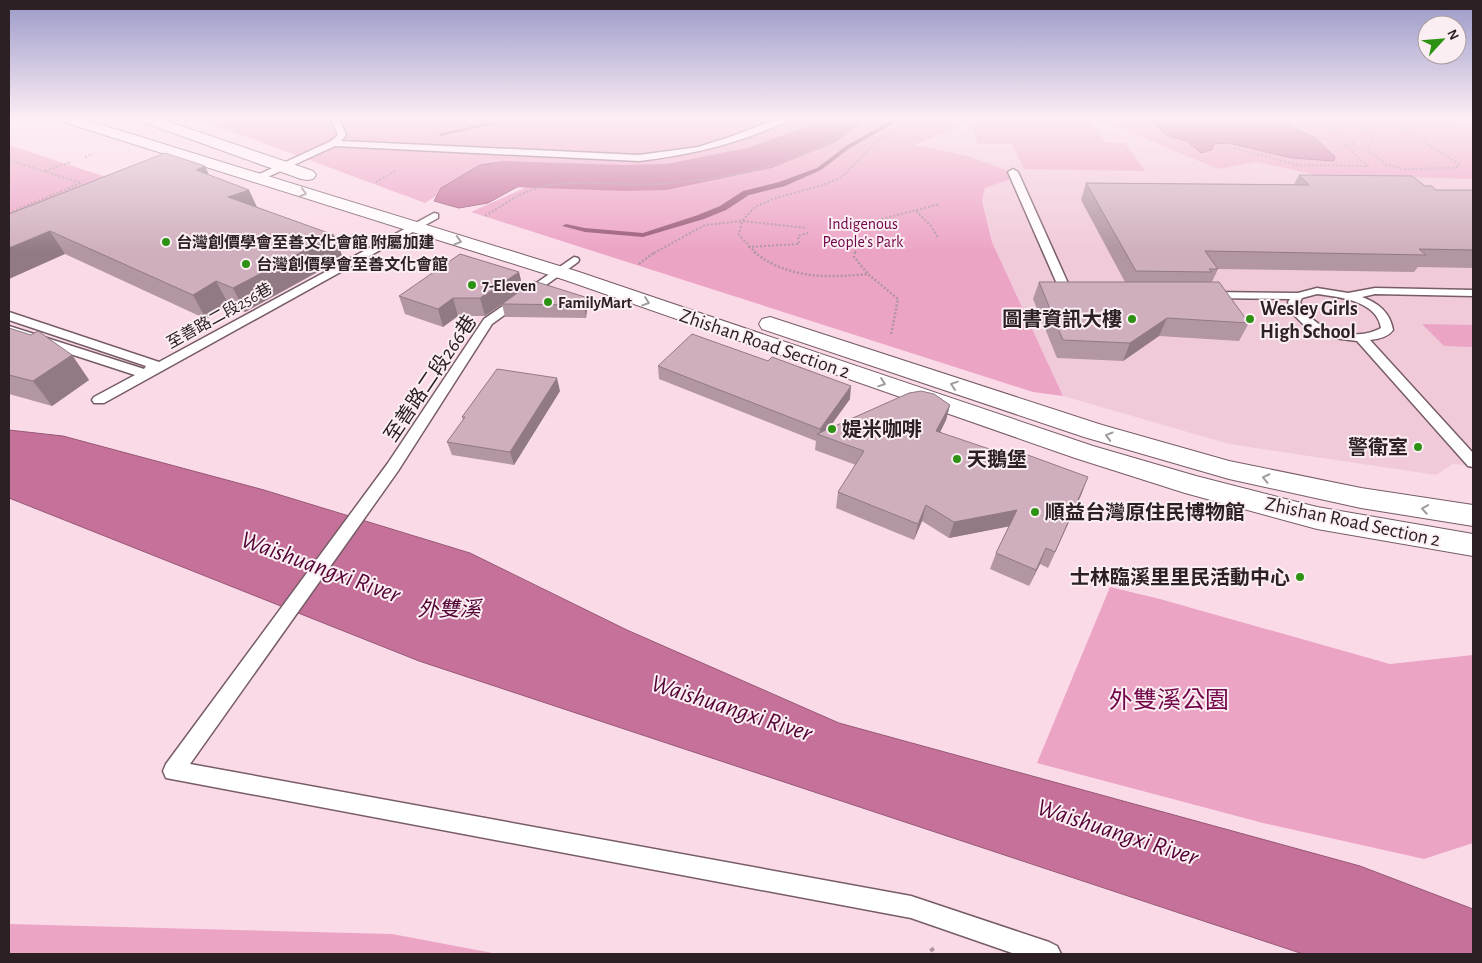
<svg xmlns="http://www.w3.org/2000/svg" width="1482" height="963" font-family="'Alegreya Sans','Noto Sans TC',sans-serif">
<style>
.built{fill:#f1cada}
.green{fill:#eca4c5}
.water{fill:#c57199;stroke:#975976}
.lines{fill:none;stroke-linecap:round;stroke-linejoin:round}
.stream{fill:#975976;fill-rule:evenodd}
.river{fill:#c57199;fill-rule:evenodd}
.lane-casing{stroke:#775c68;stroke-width:3}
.secondary-casing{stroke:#775c68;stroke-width:2}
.path-far2{stroke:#af96a0;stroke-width:2;stroke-dasharray:2 2;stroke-linecap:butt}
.path-far1{stroke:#af96a0;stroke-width:2.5;stroke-dasharray:2 2;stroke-linecap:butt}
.path{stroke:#af96a0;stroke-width:4.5;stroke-dasharray:4 4;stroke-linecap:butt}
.lane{fill:#fff;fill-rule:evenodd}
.secondary{fill:#fff;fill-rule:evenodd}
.wall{fill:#b296a3}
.shaded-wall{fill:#917a84}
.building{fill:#cfafbd;stroke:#917a84}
.oneway{stroke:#a09b9d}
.poi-dot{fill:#2d9213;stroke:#fbeef3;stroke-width:2}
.labels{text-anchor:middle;stroke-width:4;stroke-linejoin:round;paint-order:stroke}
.far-park-label{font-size:16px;fill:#710548;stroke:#fbeef3}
.far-poi-label{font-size:16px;font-weight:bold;fill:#2c2025;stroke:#fbeef3;text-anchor:start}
.far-street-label{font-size:16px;fill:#2c2025;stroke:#fbeef3}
.poi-label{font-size:20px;font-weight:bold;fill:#2c2025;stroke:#fbeef3;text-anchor:start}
.street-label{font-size:20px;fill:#2c2025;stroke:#fbeef3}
.water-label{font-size:21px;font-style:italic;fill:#530334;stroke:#fbeef3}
.near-park-label{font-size:24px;fill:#710548;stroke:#fbeef3}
.near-water-label{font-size:25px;font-style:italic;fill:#530334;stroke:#fbeef3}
</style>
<rect width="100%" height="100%" fill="#fbdae8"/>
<!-- built -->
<path class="built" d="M 967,117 L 1093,117 L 1218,169 L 1256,162 L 1316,175 L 1473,179 L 1473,466 L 1453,464 L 1436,475 L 1229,444 L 1063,396 L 992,242 L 982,201 L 985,188 L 1008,180 L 914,146 L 969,122 Z"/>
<!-- green -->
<path class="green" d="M 193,117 L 836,117 L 751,156 L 666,171 L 575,171 L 480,167 L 425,203 Z
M 861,117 L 1088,117 L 1106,143 L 1125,143 L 1145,171 L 1024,169 L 1012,144 L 978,144 L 969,122 L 915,145 L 968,156 L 1003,169 L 1012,175 L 1008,180 L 985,188 L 982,201 L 992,242 L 1063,396 L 1033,392 L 471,212 L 536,183 L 653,182 L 730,174 L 798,154 Z
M 1093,117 L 1449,117 L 1473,127 L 1473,179 L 1316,175 L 1256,162 L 1218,169 Z
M 9,145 L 124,183 L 9,232 Z
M 1422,324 L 1473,325 L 1473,347 L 1444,346 Z
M 1110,587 L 1160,599 L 1390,664 L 1473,655 L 1473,843 L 1424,859 L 1263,823 L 1037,763 Z
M 9,924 L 392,934 L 498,954 L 9,954 Z"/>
<!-- water -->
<path class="water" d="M 1131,117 L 1275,117 L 1300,131 L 1314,137 L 1335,157 L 1334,161 L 1291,158 L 1229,143 L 1214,144 L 1212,150 L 1201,153 L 1187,141 L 1168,136 L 1151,122 Z
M 502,162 L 561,171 L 563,175 L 560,178 L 526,182 L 488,203 L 459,208 L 434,201 L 441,188 L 480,165 Z
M 9,430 L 63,436 L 264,490 L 470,553 L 627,630 L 839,723 L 1360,866 L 1473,909 L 1473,954 L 1303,954 L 419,661 L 9,498 Z"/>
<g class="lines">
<!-- stream -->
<path class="stream" d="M 514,117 L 523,117 L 441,136 L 438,134 Z
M 897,117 L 904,117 L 850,148 L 821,170 L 785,186 L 749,195 L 726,210 L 704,219 L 643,237 L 585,232 L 562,226 L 566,224 L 585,228 L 643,233 L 698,215 L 720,206 L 743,191 L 779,182 L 817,168 L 846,146 Z"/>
<!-- river -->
<path class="river" d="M 821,117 L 865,117 L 859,125 L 834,143 L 772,168 L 757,171 L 666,190 L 625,191 L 511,187 L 488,200 L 472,204 L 456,200 L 450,191 C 461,174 484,166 503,161 L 625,165 L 666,164 L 747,148 L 806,127 Z"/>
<!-- lane casing -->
<g class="lane-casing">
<path id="lane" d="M 326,117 C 340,115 341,123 346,135 L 341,141 L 639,155 L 698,147 L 730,137 L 782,117 L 792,117 C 785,123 773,127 764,131 C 724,147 682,156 639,161 L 335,146 L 259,181 L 253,181 L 253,177 L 331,141 L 338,135 L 332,121 Z
M 1013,169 L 1018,172 L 1071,290 L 1078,291 L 1080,293 L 1078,295 L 1067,296 L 1061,293 L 1008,172 Z
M 434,213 L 438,214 L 438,218 L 104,403 L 94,403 L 92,400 L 94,397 L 135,375 L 9,334 L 9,326 L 144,369 L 146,366 L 9,320 L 9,312 L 159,362 Z
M 574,257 L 578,258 L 579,260 L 578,262 L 492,324 L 398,471 L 190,764 L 911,896 L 1049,942 L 1057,946 L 1061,954 L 1015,954 L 911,918 L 166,778 L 163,771 L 166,764 L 388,463 L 484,319 Z
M 1317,288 L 1348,293 L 1375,288 L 1473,290 L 1473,296 L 1375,294 L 1362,297 C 1378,303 1390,312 1393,330 C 1388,337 1379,339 1370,340 L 1473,453 L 1473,467 L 1468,466 L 1357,341 L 1334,338 L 1315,332 L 1303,324 L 1294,315 L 1288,302 L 1290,299 L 1209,298 L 1203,295 L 1209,292 L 1298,293 ZM 1317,294 C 1340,297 1377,301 1381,328 C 1354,343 1311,330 1300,302 L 1302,298 Z"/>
</g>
<!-- secondary casing -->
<g class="secondary-casing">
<path id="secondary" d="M 54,117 L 76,117 L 579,272 L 1093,446 L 1196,476 L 1317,507 L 1473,534 L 1473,556 L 1317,529 L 1185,493 L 1075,458 L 565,280 L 57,120 Z
M 134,117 L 155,117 L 313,171 L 316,175 L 313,179 L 307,180 L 301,179 L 137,120 Z
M 770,317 L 1102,425 L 1229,461 L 1361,488 L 1473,505 L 1473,526 L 1361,508 L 1229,479 L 1084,437 L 762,329 L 759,324 L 762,319 Z"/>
</g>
<!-- path-far2 -->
<path class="path-far2" d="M 483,117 L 491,124 L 499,126
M 597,117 L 610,119 L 631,117
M 1322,117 L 1363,129 L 1373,136 L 1368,151 L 1386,164 L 1403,169 L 1456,168 L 1459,164 L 1394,123 L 1378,117
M 515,127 L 534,125
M 808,128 L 830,117
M 1234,148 L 1298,165 L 1368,166 L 1344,145 L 1355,144 L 1340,133 L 1301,121 L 1297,117
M 85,157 L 93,154
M 9,160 L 81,183 L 9,213
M 45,171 L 71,162
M 376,182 L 397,170
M 916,211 L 932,227 L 938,238
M 485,216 C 500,207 515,196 531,190 C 568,177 617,186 656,184 C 714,180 773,171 825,144 C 839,137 853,126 866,117
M 870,222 L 940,204
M 748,247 L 799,244 L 798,236 L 808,233
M 654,253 L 705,225 L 742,221 L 755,207 L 773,199 L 823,185 L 842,177 L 879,139 L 914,117
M 756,253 L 739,235 L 742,221 L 807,228
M 855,253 L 856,248"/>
<!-- path-far1 -->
<path class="path-far1" d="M 754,252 C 788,279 827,278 868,274 L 898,299 L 891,335
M 855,252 L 854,257 L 868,274
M 639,264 L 655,252"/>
<!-- path -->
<path class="path" d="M 931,948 L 935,954"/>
<!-- lane -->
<use href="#lane" class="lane"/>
<!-- secondary -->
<use href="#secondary" class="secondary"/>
</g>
<!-- wall -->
<path class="wall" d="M 208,175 L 249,190 L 257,207 L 334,235 L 343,258 L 245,312 L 229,305 L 206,319 L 65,254 L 9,214 Z
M 1299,175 L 1425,186 L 1436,190 L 1473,190 L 1473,268 L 1418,267 L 1414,272 L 1218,269 L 1212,282 L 1249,323 L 1239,341 L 1159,336 L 1123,361 L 1057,358 L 1033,299 L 1039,282 L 1125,282 L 1081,200 L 1086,183 L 1294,184 Z
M 519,272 L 523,289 L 585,297 L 587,309 L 586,318 L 505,317 L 502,304 L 485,316 L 458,316 L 443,327 L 405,314 L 399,296 Z
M 9,328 L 72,355 L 89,380 L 52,406 L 9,394 Z
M 658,366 L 850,399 L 829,428 L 950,405 L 946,420 L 940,432 L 1082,493 L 1048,568 L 1040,564 L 1029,586 L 990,569 L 996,553 L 1009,526 L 949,538 L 922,521 L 914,540 L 836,508 L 838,492 L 856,465 L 815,450 L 816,441 L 659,379 Z
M 560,391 L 514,465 L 452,455 L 447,442 L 463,420 L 462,417 Z"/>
<!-- shaded-wall -->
<path class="shaded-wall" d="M 205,166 L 215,188 L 196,170 Z
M 249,190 L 259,212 L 228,197 Z
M 50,231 L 65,254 L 9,279 L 9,248 Z
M 334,235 L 343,258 L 245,312 L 233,288 Z
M 519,272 L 523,290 L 485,316 L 480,298 Z
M 216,281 L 229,305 L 206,319 L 193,295 Z
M 585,297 L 587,309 L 586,318 L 584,305 Z
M 453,298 L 458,316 L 443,327 L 438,309 Z
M 1167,318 L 1159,336 L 1123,361 L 1130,343 Z
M 72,355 L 89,380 L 52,406 L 33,381 Z
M 557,378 L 560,391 L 514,465 L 510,452 Z
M 851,386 L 850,399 L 823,436 L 820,435 L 820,429 Z
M 950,405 L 946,420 L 933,447 L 936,431 Z
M 1088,477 L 1082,493 L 1048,568 L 1055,552 Z
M 926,505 L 922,521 L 914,540 L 918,524 Z
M 1017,510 L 1011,526 L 949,538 L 954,522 Z
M 1046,548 L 1040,564 L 1029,586 L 1036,570 Z"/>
<!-- building -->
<path class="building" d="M 165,153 L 205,166 L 196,170 L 249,190 L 228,197 L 334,235 L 233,288 L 216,281 L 193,295 L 50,231 L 9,248 L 9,214 Z
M 1299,175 L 1412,176 L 1425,186 L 1432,186 L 1436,190 L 1473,190 L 1473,250 L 1419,249 L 1426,255 L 1205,251 L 1218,269 L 1209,269 L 1212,272 L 1136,271 L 1086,183 L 1309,185 Z
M 460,254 L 519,272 L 480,298 L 453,298 L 438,309 L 399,296 Z
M 534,281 L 585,297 L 584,305 L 502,304 Z
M 1039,282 L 1219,282 L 1249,323 L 1167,318 L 1130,343 L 1063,340 Z
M 9,328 L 31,335 L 38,331 L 72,355 L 33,381 L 9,375 Z
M 692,334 L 768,361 L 772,357 L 851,386 L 820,429 L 658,366 Z
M 497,369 L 557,378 L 510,452 L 447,442 L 465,417 L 462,417 Z
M 921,391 L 934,394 L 950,405 L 936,431 L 1022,460 L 1025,454 L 1088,477 L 1055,552 L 1046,548 L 1036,570 L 996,553 L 1017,510 L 954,522 L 926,505 L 918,524 L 838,492 L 864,451 L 817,434 L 909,393 Z"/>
<!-- one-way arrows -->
<defs><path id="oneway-chevron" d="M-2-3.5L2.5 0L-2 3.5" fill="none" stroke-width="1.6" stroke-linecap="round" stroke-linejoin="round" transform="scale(1.25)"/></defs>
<g class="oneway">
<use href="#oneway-chevron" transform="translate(303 193) rotate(17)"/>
<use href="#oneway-chevron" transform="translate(458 241) rotate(17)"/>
<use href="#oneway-chevron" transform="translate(646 302) rotate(19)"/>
<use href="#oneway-chevron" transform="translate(882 383) rotate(19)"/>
<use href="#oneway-chevron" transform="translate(954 385) rotate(-162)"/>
<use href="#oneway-chevron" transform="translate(1109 436) rotate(-164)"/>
<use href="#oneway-chevron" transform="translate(1266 478) rotate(-168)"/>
<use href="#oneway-chevron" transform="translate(1425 509) rotate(-171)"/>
</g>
<!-- sky -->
<linearGradient id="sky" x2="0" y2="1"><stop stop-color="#9a99c8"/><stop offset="0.47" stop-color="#fdeef5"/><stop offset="1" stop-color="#fdeef5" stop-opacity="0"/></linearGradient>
<rect width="1482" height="251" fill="url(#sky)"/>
<!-- markers -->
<g class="poi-dot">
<circle cx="166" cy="242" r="5"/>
<circle cx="246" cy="264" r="5"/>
<circle cx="472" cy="285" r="5"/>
<circle cx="548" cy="302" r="5"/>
<circle cx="1132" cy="319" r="5"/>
<circle cx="1250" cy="319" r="5"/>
<circle cx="832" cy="429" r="5"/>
<circle cx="1418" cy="447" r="5"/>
<circle cx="957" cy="459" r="5"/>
<circle cx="1035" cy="512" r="5"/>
<circle cx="1300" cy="577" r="5"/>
</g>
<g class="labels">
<!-- far-park labels -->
<g class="far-park-label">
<text x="863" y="229">Indigenous<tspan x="863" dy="18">People's Park</tspan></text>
</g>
<!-- far-poi labels -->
<g class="far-poi-label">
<text x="176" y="248">台灣創價學會至善文化會館 附屬加建</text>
<text x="256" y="270">台灣創價學會至善文化會館</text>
<text x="482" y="291">7-Eleven</text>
<text x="558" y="308">FamilyMart</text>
</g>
<!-- far-street labels -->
<g class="far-street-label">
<text transform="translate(219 315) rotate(-29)" y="6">至善路二段256巷</text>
</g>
<!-- poi labels -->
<g class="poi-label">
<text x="1260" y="315">Wesley Girls<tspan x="1260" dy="23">High School</tspan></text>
<text x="1122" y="326" text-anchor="end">圖書資訊大樓</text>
<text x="842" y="436">媞米咖啡</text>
<text x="1408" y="454" text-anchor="end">警衛室</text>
<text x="967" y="466">天鵝堡</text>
<text x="1045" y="519">順益台灣原住民博物館</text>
<text x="1290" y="584" text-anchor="end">士林臨溪里里民活動中心</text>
</g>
<!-- street labels -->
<g class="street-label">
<text transform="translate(765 343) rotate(19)" y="7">Zhishan Road Section 2</text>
<text transform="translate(430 378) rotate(-56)" y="7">至善路二段266巷</text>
<text transform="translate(1353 521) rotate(12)" y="7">Zhishan Road Section 2</text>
</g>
<!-- water labels -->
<g class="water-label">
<text x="449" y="616">外雙溪</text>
</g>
<!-- near-park labels -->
<g class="near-park-label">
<text x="1169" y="708">外雙溪公園</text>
</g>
<!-- near-water labels -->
<g class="near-water-label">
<text transform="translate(321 566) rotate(20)" y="9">Waishuangxi River</text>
<text transform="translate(732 707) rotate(18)" y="9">Waishuangxi River</text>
<text transform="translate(1118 831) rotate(18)" y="9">Waishuangxi River</text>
</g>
</g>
<!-- border -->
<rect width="1482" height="963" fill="none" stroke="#2c2025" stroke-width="20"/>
<!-- north arrow -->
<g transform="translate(1442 40) rotate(64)"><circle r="24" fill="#fbeef3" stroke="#a89ca1"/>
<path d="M0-4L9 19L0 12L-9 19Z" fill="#2d9213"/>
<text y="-8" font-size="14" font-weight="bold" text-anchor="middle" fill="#2c2025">N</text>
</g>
</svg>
